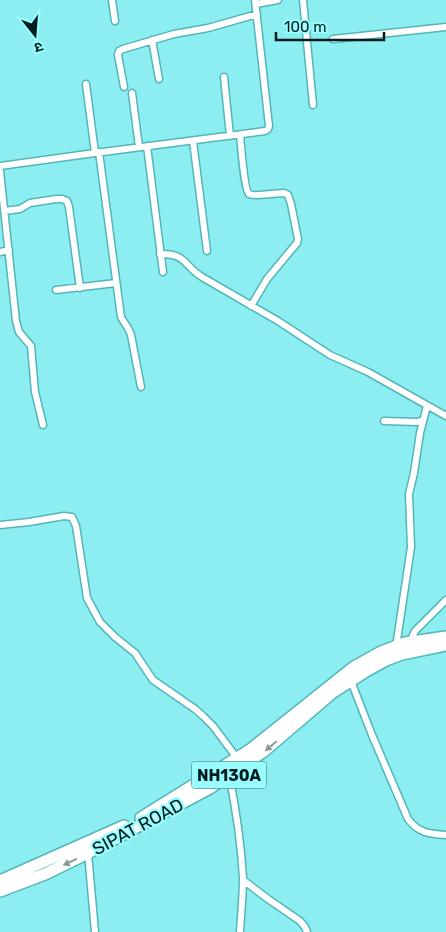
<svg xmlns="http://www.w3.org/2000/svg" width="446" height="932" font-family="Rubik,'Noto Sans Devanagari',sans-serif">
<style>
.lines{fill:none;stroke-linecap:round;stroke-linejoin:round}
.street-casing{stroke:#52b6b9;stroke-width:9}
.highway-casing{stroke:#52b6b9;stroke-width:14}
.street{stroke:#fff;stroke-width:6}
.highway{stroke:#fff;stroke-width:11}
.oneway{fill:#8c9a9a}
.labels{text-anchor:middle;stroke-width:4.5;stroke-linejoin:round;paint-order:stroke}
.shield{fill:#99fcfe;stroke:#2e6162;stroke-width:1}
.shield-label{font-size:16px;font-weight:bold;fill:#001e1f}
.street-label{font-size:18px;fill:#001e1f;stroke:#99fcfe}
</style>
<rect width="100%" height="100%" fill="#8ceef1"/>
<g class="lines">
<!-- street casing -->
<g class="street-casing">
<path id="street" d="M 112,0 L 115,21
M 303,0 L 313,105
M 256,4 L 278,0
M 333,39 L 446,27
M 152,40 L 159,79
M 224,77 L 230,136
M 86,84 L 95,153
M 124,87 L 118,55 L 119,51 L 123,49 L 174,34 L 208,28 L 257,14
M 132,93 L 139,147
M 240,135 C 241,144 244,190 249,194 C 253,197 277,193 284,193 L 288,195 L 291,204 L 298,239 L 297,243 L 267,279 L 251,306
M 193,141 L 207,251
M 147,146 L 163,272
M 99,152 L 121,317 C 124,323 129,328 131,335 L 141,387
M 0,166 L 95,153 L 265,131 L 268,129 L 269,126 L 255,0
M 0,171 L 16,321 L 19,332 L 31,346 L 35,392 L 43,425
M 4,211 L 20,209 L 30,203 L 56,199 L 62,199 L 67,201 L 69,207 L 80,288
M 0,252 L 9,250
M 160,254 C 186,253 184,266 202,277 L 278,321 L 330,355 L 368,372 L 446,416
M 56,290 L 116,283
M 384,421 L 418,422 L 423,420
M 0,525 L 29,522 L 64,516 L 72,517 L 76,526 L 87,598 L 100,622 L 115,637 L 135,653 L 153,680 L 195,709 L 204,717 L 213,726 L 237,758
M 410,642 L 415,631 L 446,600
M 396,647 L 411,547 L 409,494 L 414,473 L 420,433 L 427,406
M 351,681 L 372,735 L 408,819 C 418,833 430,834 446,835
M 229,775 C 236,809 241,843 243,878 C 243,896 241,914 240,932
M 88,853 L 95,932
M 243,880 L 268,899 L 300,921 L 305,927 L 307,932"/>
</g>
<!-- highway casing -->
<g class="highway-casing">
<path id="highway" d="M 141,818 L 250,750 L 354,667 L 381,652 L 405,643 L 446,637
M 0,881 L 124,826
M 0,891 L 45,874 L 88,853 L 210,788 L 264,751 L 333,692 L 366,671 L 386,660 L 402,654 L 446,645"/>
</g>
<!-- street -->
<use href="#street" class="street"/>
<!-- highway -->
<use href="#highway" class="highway"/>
</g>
<!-- one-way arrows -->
<defs><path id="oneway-solid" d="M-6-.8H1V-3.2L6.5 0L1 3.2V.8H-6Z" transform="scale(1.25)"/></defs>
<g class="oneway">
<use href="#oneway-solid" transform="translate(271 746) rotate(140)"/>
<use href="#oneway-solid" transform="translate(70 862) rotate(155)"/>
</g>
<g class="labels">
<!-- shield labels -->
<rect class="shield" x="191.5" y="761.5" width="75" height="27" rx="4"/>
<g class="shield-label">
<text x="229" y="781">NH130A</text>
</g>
<!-- street labels -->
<g class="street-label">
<text transform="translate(138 827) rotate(-28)" y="6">SIPAT ROAD</text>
</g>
</g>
<!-- north arrow -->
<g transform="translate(35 35) rotate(163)" stroke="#99fcfe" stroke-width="4" paint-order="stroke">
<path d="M0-4L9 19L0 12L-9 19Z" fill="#001e1f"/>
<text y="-8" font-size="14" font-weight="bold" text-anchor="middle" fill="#001e1f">उ</text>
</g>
<!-- scale -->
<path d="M276 32v8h108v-8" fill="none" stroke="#001e1f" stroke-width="2.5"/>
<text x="284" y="32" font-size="15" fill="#001e1f" stroke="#99fcfe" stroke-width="4" paint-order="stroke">100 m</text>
</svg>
